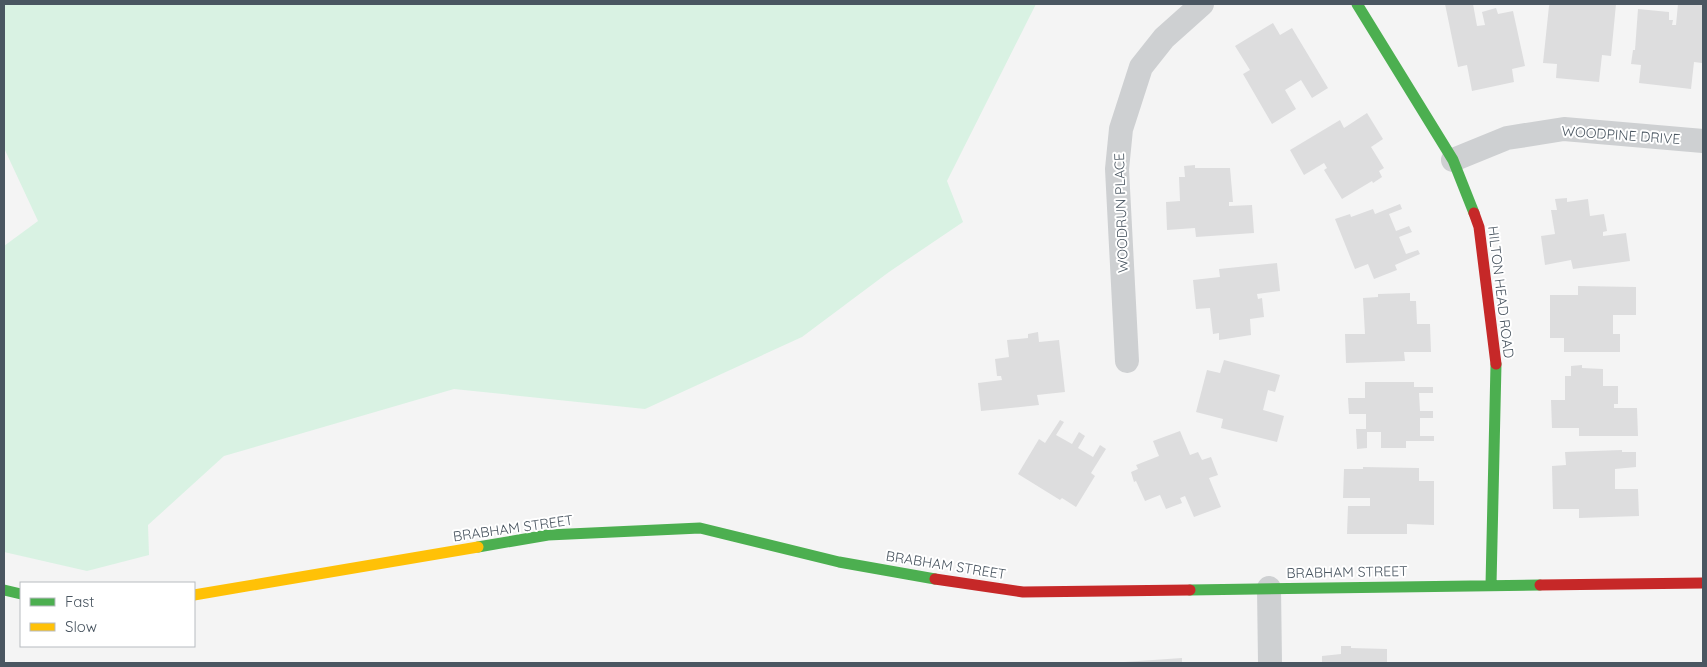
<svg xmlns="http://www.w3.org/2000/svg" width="1707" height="667" font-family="Quicksand,sans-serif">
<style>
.green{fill:#d9f2e3}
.building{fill:#ddddde}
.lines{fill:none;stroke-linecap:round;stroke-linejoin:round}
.street{stroke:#ced0d2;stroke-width:24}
.fast{stroke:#4caf50;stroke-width:11}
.slow{stroke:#ffc107;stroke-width:11}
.jam{stroke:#c62828;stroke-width:11}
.labels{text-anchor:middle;stroke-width:4;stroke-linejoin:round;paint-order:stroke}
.street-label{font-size:14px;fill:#4a5661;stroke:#fff}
</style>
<rect width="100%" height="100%" fill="#f4f4f4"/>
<!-- green -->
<path class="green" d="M 4,4 L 1036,4 L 947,181 L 963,222 L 889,272 L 802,337 L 645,409 L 454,389 L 224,456 L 148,525 L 149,555 L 87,571 L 4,552 L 4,246 L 38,221 L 4,148 Z"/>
<!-- building -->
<path class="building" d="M 1445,4 L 1473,4 L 1477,26 L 1485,25 L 1482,12 L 1496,8 L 1498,14 L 1513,11 L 1525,66 L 1512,69 L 1514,82 L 1472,91 L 1467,65 L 1458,67 Z
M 1550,4 L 1616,4 L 1611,56 L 1602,55 L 1599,82 L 1556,78 L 1557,64 L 1543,63 L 1549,6 Z
M 1678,4 L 1703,4 L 1702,63 L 1694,62 L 1691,89 L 1639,83 L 1641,65 L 1631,64 L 1633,50 L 1635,50 L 1638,9 L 1669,12 L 1669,20 L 1673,20 L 1672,25 L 1676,25 Z
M 1273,23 L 1280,35 L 1292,28 L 1328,88 L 1312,98 L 1301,80 L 1285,90 L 1296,109 L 1272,124 L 1243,74 L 1250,70 L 1235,46 Z
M 1367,113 L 1383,139 L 1371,147 L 1384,168 L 1379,171 L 1382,177 L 1373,183 L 1372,181 L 1342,199 L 1324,170 L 1327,168 L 1324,163 L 1304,175 L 1290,150 L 1340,120 L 1344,128 Z
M 1195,165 L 1195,168 L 1230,168 L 1233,202 L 1229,202 L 1229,206 L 1252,205 L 1254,233 L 1196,237 L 1195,228 L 1167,230 L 1166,202 L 1180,201 L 1179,177 L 1185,177 L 1184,166 Z
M 1567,198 L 1567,202 L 1588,199 L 1590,216 L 1604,214 L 1607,231 L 1603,232 L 1603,236 L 1626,233 L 1630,261 L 1573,269 L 1571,260 L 1545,265 L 1541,236 L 1555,234 L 1551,210 L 1557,210 L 1555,199 Z
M 1400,204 L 1402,209 L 1389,214 L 1396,231 L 1409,226 L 1412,232 L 1399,237 L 1406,254 L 1418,250 L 1420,254 L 1395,265 L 1397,270 L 1374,279 L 1368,264 L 1355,269 L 1335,219 L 1350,214 L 1351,217 L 1373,209 L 1375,214 Z
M 1277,263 L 1280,291 L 1257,294 L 1258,299 L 1262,298 L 1264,317 L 1250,319 L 1251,335 L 1219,340 L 1219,333 L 1213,334 L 1210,308 L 1196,309 L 1193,280 L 1220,277 L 1219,269 Z
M 1578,286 L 1636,287 L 1636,315 L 1613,315 L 1613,334 L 1620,334 L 1620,352 L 1564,352 L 1564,338 L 1550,338 L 1550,295 L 1578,295 Z
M 1410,293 L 1410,301 L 1416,301 L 1417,324 L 1430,324 L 1431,352 L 1404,352 L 1405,361 L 1346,363 L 1345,334 L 1365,334 L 1363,298 L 1378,297 L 1378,294 Z
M 1038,332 L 1039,342 L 1059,340 L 1065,392 L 1037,395 L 1039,405 L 981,411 L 978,383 L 1002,380 L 1001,376 L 997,376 L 995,359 L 1009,357 L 1007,340 L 1028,338 L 1028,334 Z
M 1224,360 L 1280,375 L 1275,392 L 1268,390 L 1263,410 L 1284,416 L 1277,442 L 1221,428 L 1223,419 L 1196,412 L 1207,370 L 1220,373 Z
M 1582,365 L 1582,368 L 1603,369 L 1603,386 L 1618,386 L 1618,404 L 1614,404 L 1614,408 L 1637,408 L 1638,436 L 1579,436 L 1579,428 L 1552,428 L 1551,400 L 1565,400 L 1565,376 L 1571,376 L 1571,366 Z
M 1365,382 L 1414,382 L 1414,387 L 1433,387 L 1433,393 L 1419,393 L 1420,411 L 1433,411 L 1433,418 L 1420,418 L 1420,436 L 1434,436 L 1434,441 L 1406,441 L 1406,448 L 1381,448 L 1381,432 L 1367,432 L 1367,448 L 1357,449 L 1356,429 L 1366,429 L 1366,414 L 1349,414 L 1348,398 L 1365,398 Z
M 1060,420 L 1064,422 L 1056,435 L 1072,444 L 1079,432 L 1085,436 L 1078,448 L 1093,457 L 1100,445 L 1106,449 L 1091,473 L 1095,476 L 1076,507 L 1062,498 L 1060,500 L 1018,474 L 1039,439 L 1045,443 Z
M 1180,431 L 1190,455 L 1198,452 L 1202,460 L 1211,457 L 1218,475 L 1209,478 L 1221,507 L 1194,517 L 1185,496 L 1180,498 L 1182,503 L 1166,509 L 1160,495 L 1145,501 L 1136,481 L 1134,482 L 1131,472 L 1138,469 L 1136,465 L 1159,456 L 1153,441 Z
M 1622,450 L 1622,452 L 1636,452 L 1636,467 L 1615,469 L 1615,489 L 1638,489 L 1639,516 L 1579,518 L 1579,509 L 1553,509 L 1552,466 L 1566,465 L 1565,452 Z
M 1363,467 L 1419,468 L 1419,481 L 1434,481 L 1434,525 L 1407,524 L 1407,534 L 1347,534 L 1348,506 L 1370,506 L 1370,498 L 1343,498 L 1344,469 L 1363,469 Z
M 1341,646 L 1351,646 L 1351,648 L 1387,649 L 1387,663 L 1322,663 L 1322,656 L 1341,654 Z
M 1182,658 L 1182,663 L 1124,663 L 1124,662 Z"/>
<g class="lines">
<!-- street -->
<path class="street" d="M 1453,160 L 1507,138 L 1564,129 L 1703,141
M 1127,361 L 1117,169 L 1121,129 L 1141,67 L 1164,38 L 1202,4
M 1269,588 L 1270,663"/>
<!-- fast -->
<path class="fast" d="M 1357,4 L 1453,160 L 1474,213
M 478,547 L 548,535 L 700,528 L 839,562 L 935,579
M 1491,585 L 1496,364
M 4,590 L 21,594
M 1190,590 L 1540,585"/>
<!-- slow -->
<path class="slow" d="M 194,595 L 478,547"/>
<!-- jam -->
<path class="jam" d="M 1474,213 L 1479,227 L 1496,364
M 935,579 L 1023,592 L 1190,590
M 1540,585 L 1703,583"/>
</g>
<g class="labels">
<!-- street labels -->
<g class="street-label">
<text transform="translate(1621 135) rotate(4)" y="5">WOODPINE DRIVE</text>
<text transform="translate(1121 213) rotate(-92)" y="5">WOODRUN PLACE</text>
<text transform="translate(1501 292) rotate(83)" y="5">HILTON HEAD ROAD</text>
<text transform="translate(513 528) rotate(-8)" y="5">BRABHAM STREET</text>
<text transform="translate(946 565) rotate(9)" y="5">BRABHAM STREET</text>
<text transform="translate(1347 572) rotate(-1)" y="5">BRABHAM STREET</text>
</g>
</g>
<!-- border -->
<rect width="1707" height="667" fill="none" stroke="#4a5661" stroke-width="10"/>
<!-- legend -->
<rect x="20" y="582" width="175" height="65" fill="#ffffff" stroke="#b7bbc0"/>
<rect x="30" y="598" width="25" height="8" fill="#4caf50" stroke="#b7bbc0"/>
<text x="65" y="607" font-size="15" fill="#4a5661">Fast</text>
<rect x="30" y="623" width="25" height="8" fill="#ffc107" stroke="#b7bbc0"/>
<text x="65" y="632" font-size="15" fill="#4a5661">Slow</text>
</svg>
